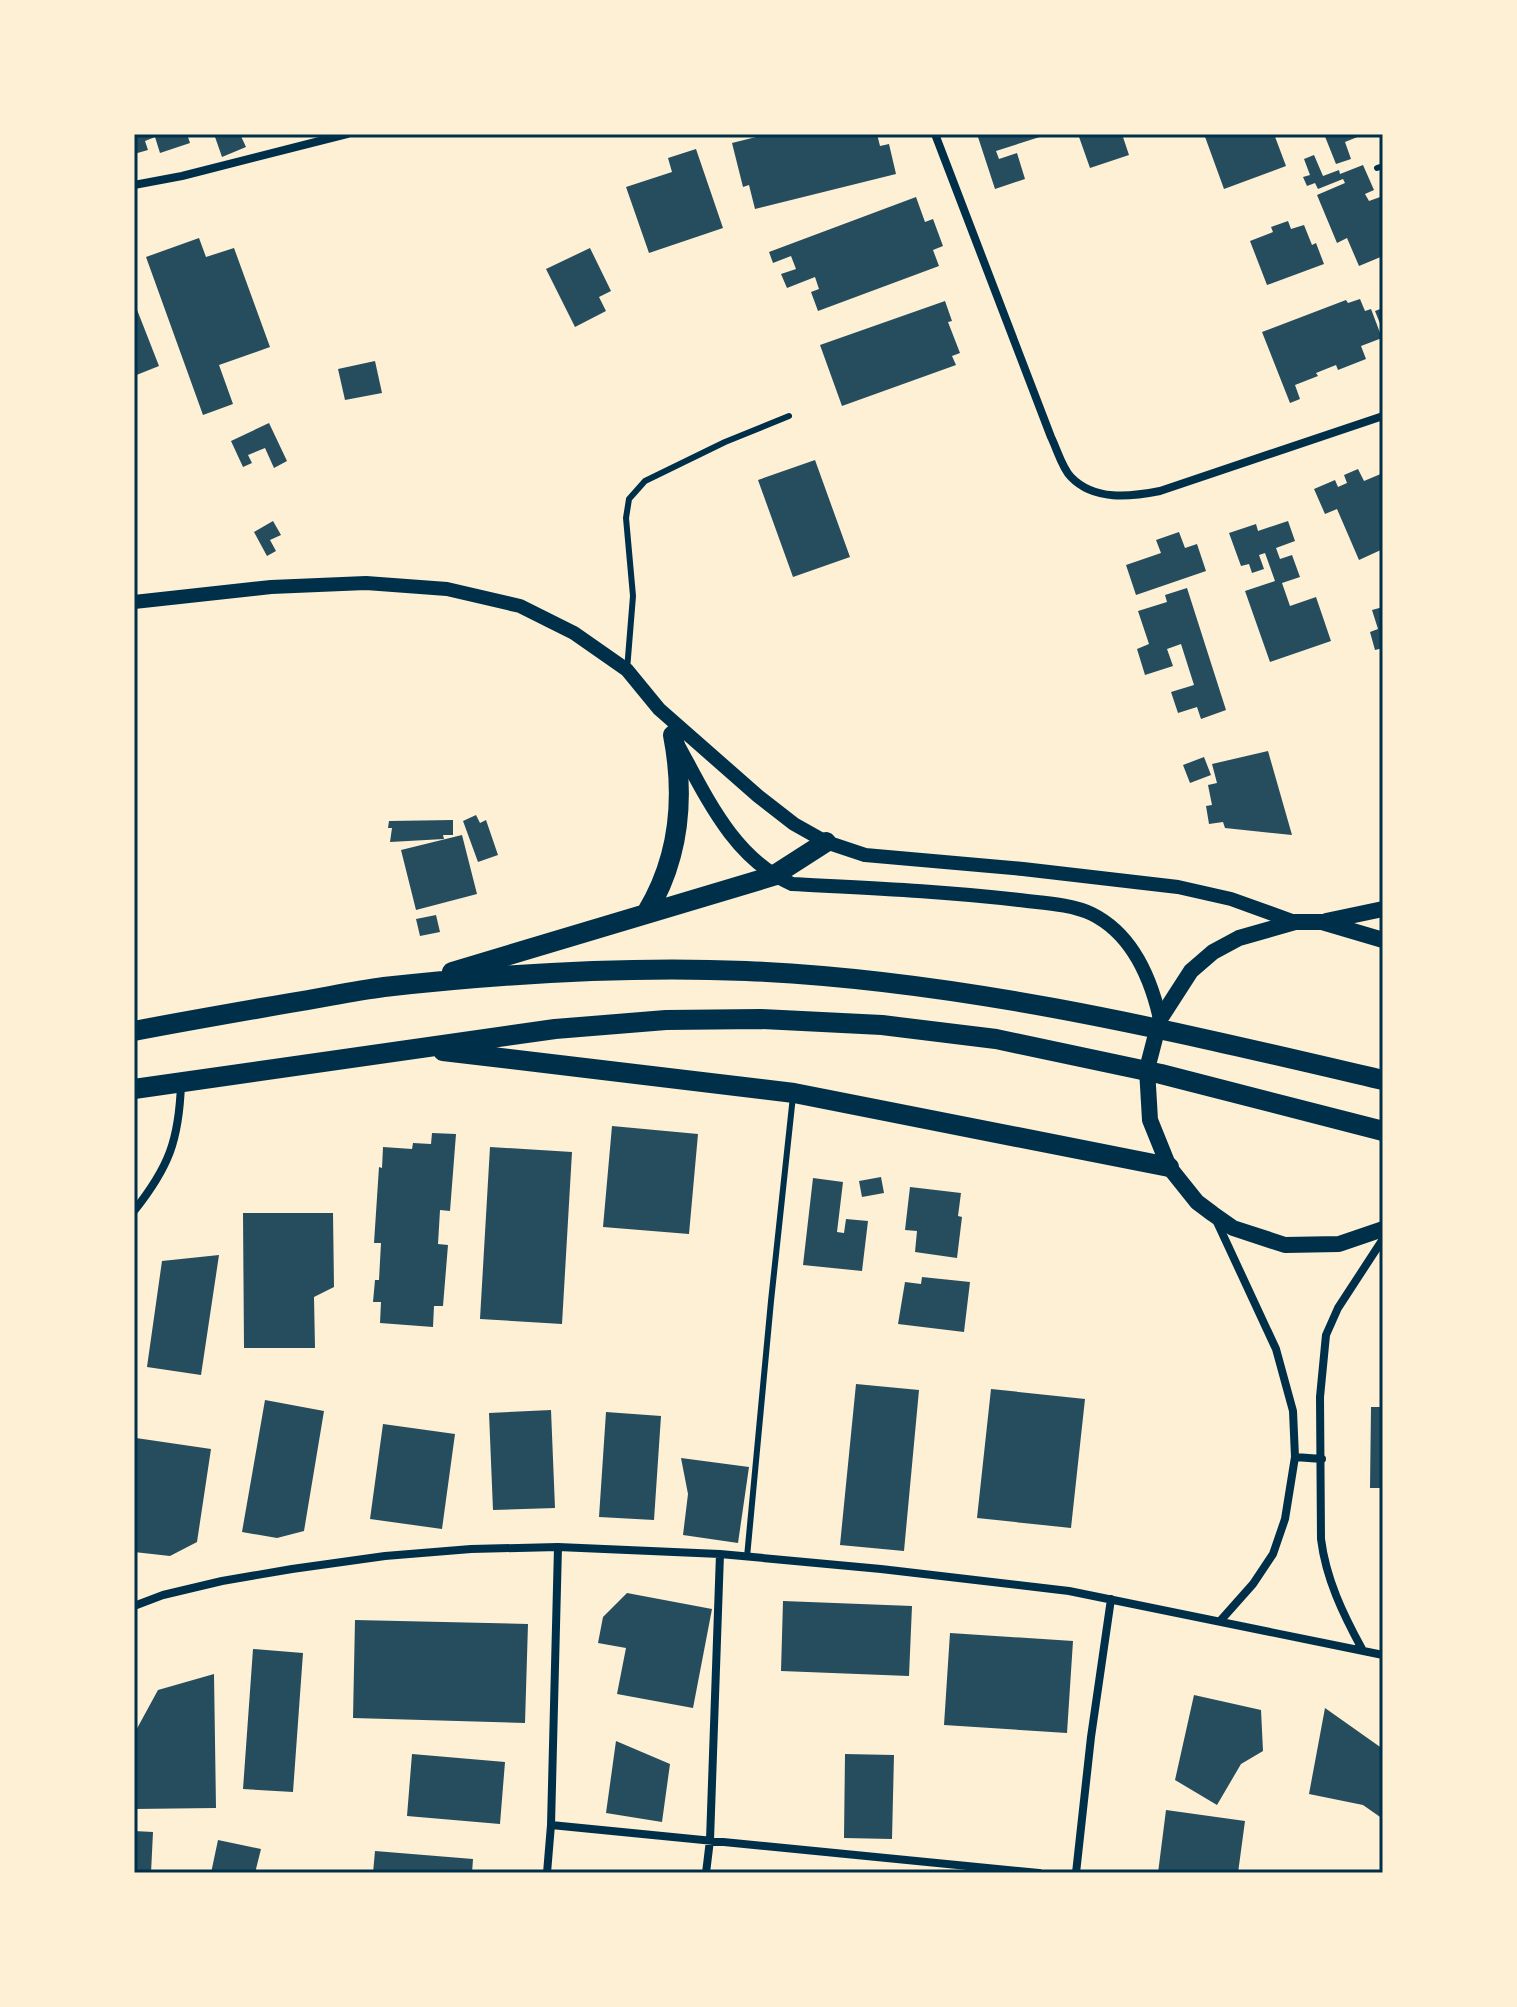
<svg xmlns="http://www.w3.org/2000/svg" width="1517" height="2007" font-family="Spectral,serif">
<style>
.building{fill:#264d5e}
.lines{fill:none;stroke-linecap:round;stroke-linejoin:round}
.service{stroke:#003049;stroke-width:6}
.minor{stroke:#003049;stroke-width:8}
.tertiary{stroke:#003049;stroke-width:14}
.secondary{stroke:#003049;stroke-width:16}
.primary{stroke:#003049;stroke-width:20}
.neatline{fill:none;stroke:#003049;stroke-width:3}
</style>
<rect width="100%" height="100%" fill="#fdf0d5"/>
<!-- building -->
<path class="building" d="M 134,134 L 187,134 L 190,143 L 160,153 L 155,137 L 145,141 L 148,150 L 134,154 Z
M 214,134 L 240,134 L 246,147 L 222,157 Z
M 768,134 L 877,134 L 880,146 L 889,144 L 896,174 L 755,209 L 749,185 L 743,187 L 732,143 Z
M 977,134 L 1046,134 L 1046,135 L 996,151 L 999,159 L 1017,153 L 1025,179 L 995,189 Z
M 1078,134 L 1122,134 L 1129,155 L 1090,168 Z
M 1204,134 L 1274,134 L 1286,166 L 1224,189 Z
M 1324,134 L 1365,134 L 1345,142 L 1351,159 L 1336,164 Z
M 696,149 L 723,228 L 649,253 L 626,187 L 672,172 L 668,158 Z
M 1314,155 L 1323,176 L 1339,170 L 1340,174 L 1363,165 L 1374,190 L 1365,194 L 1369,201 L 1383,196 L 1383,256 L 1359,266 L 1347,238 L 1337,243 L 1317,195 L 1345,183 L 1343,179 L 1318,189 L 1315,183 L 1307,186 L 1303,177 L 1310,175 L 1304,159 Z
M 916,197 L 925,222 L 933,219 L 943,246 L 933,250 L 939,266 L 818,311 L 811,292 L 819,289 L 815,277 L 787,288 L 781,274 L 796,269 L 791,256 L 773,263 L 769,252 Z
M 1288,221 L 1291,229 L 1304,225 L 1312,245 L 1316,243 L 1324,264 L 1267,285 L 1250,241 L 1273,232 L 1271,227 Z
M 199,238 L 206,257 L 234,248 L 270,347 L 219,365 L 233,404 L 203,415 L 146,257 Z
M 590,248 L 611,291 L 599,297 L 606,311 L 575,327 L 546,269 Z
M 1360,299 L 1365,311 L 1371,309 L 1382,338 L 1361,346 L 1366,359 L 1338,370 L 1336,365 L 1316,373 L 1318,376 L 1295,385 L 1300,399 L 1290,403 L 1262,332 L 1346,300 L 1348,303 Z
M 945,301 L 952,321 L 948,322 L 960,353 L 952,356 L 956,365 L 842,406 L 820,345 Z
M 134,302 L 159,366 L 134,376 Z
M 1383,308 L 1383,331 L 1375,311 Z
M 375,361 L 382,393 L 345,400 L 338,369 Z
M 269,423 L 287,461 L 274,468 L 265,448 L 248,455 L 252,463 L 243,467 L 231,441 Z
M 815,460 L 850,557 L 793,577 L 758,480 Z
M 1358,469 L 1364,481 L 1383,473 L 1383,549 L 1359,560 L 1337,509 L 1325,514 L 1314,489 L 1335,480 L 1338,487 L 1347,483 L 1344,475 Z
M 273,521 L 281,535 L 270,540 L 276,551 L 267,556 L 254,532 Z
M 1288,521 L 1295,541 L 1276,548 L 1280,559 L 1292,555 L 1300,577 L 1282,583 L 1290,606 L 1316,597 L 1331,641 L 1270,662 L 1245,591 L 1275,581 L 1265,553 L 1259,555 L 1264,569 L 1252,573 L 1249,564 L 1241,566 L 1229,533 L 1256,524 L 1258,531 Z
M 1179,532 L 1185,548 L 1197,544 L 1206,571 L 1136,595 L 1126,565 L 1161,553 L 1156,540 Z
M 1187,588 L 1226,710 L 1201,719 L 1197,707 L 1178,713 L 1171,692 L 1194,685 L 1181,644 L 1167,649 L 1173,666 L 1145,675 L 1137,649 L 1149,644 L 1138,611 L 1167,602 L 1165,595 Z
M 1383,607 L 1383,648 L 1375,650 L 1370,632 L 1378,629 L 1372,610 Z
M 1268,751 L 1292,835 L 1225,828 L 1223,822 L 1209,824 L 1206,806 L 1212,805 L 1208,785 L 1217,783 L 1212,764 Z
M 1204,757 L 1211,775 L 1190,783 L 1183,765 Z
M 476,815 L 480,823 L 486,820 L 498,855 L 478,862 L 463,821 Z
M 453,820 L 453,835 L 443,835 L 444,839 L 390,842 L 392,828 L 388,828 L 389,821 Z
M 462,835 L 477,894 L 416,910 L 401,850 Z
M 436,915 L 440,932 L 420,936 L 416,919 Z
M 612,1126 L 698,1134 L 689,1234 L 603,1227 Z
M 432,1133 L 456,1134 L 450,1211 L 440,1210 L 438,1244 L 448,1245 L 443,1306 L 434,1306 L 433,1327 L 380,1323 L 381,1302 L 373,1302 L 375,1280 L 379,1280 L 381,1243 L 374,1243 L 379,1167 L 382,1168 L 383,1147 L 412,1149 L 413,1143 L 431,1144 Z
M 490,1147 L 572,1152 L 562,1324 L 480,1319 Z
M 881,1177 L 884,1193 L 862,1197 L 859,1181 Z
M 813,1178 L 843,1182 L 837,1232 L 844,1233 L 846,1219 L 868,1221 L 862,1271 L 803,1265 Z
M 910,1187 L 961,1193 L 958,1216 L 962,1217 L 957,1258 L 915,1252 L 917,1231 L 905,1230 Z
M 243,1213 L 333,1213 L 334,1287 L 314,1297 L 315,1348 L 244,1348 Z
M 219,1255 L 201,1375 L 147,1367 L 162,1261 Z
M 922,1277 L 970,1282 L 964,1332 L 898,1324 L 905,1282 L 921,1284 Z
M 856,1384 L 919,1390 L 904,1551 L 840,1545 Z
M 991,1389 L 1085,1399 L 1071,1528 L 977,1518 Z
M 265,1400 L 324,1411 L 304,1531 L 277,1538 L 242,1532 Z
M 1371,1407 L 1383,1407 L 1383,1488 L 1370,1488 Z
M 551,1410 L 555,1508 L 493,1510 L 489,1413 Z
M 606,1412 L 661,1416 L 654,1520 L 599,1517 Z
M 383,1424 L 455,1434 L 442,1529 L 370,1519 Z
M 136,1438 L 211,1449 L 197,1542 L 170,1556 L 134,1552 Z
M 681,1458 L 749,1467 L 738,1543 L 683,1535 L 688,1494 Z
M 627,1593 L 712,1609 L 693,1708 L 617,1694 L 626,1648 L 598,1643 L 603,1617 Z
M 783,1601 L 912,1606 L 909,1676 L 781,1671 Z
M 355,1620 L 528,1624 L 525,1723 L 353,1718 Z
M 950,1633 L 1073,1641 L 1067,1733 L 944,1725 Z
M 253,1649 L 303,1653 L 293,1792 L 243,1789 Z
M 214,1674 L 216,1808 L 134,1809 L 134,1734 L 158,1690 Z
M 1194,1695 L 1261,1710 L 1263,1751 L 1241,1764 L 1217,1805 L 1175,1780 Z
M 1325,1708 L 1383,1749 L 1383,1819 L 1363,1805 L 1309,1794 Z
M 616,1741 L 670,1764 L 662,1822 L 606,1813 Z
M 412,1754 L 505,1762 L 500,1824 L 407,1816 Z
M 845,1754 L 894,1755 L 892,1839 L 844,1838 Z
M 1166,1810 L 1245,1821 L 1238,1873 L 1158,1873 Z
M 134,1831 L 153,1832 L 151,1873 L 134,1873 Z
M 218,1840 L 261,1849 L 255,1873 L 211,1873 Z
M 375,1851 L 473,1859 L 472,1873 L 373,1873 Z"/>
<g class="lines">
<!-- service -->
<path class="service" d="M 1377,168 L 1383,166
M 627,670 L 633,596 L 626,518 L 629,499 L 645,481 L 725,442 L 789,416
M 747,1557 L 771,1301 L 793,1096"/>
<!-- minor -->
<path class="minor" d="M 935,134 L 1051,437 C 1057,449 1062,468 1071,477 C 1094,501 1130,497 1160,491 L 1383,416
M 134,185 L 182,176 L 347,134
M 134,1211 C 169,1167 179,1140 181,1084
M 1217,1222 L 1276,1349 L 1293,1411 L 1295,1457 L 1285,1519 L 1273,1554 L 1253,1584 L 1221,1620
M 1295,1457 L 1322,1459
M 134,1606 L 163,1595 L 222,1581 L 292,1569 L 385,1556 L 471,1549 L 558,1547 L 720,1554 L 881,1569 L 1069,1591 L 1383,1655
M 1362,1649 C 1343,1614 1326,1579 1321,1539 L 1320,1397 L 1326,1335 L 1338,1308 L 1383,1239
M 551,1825 L 1039,1873
M 547,1873 L 551,1825 L 558,1547
M 706,1873 L 710,1840 L 720,1554
M 1076,1873 L 1091,1737 L 1111,1599"/>
<!-- tertiary -->
<path class="tertiary" d="M 134,602 L 271,587 L 366,583 L 447,589 L 520,606 L 574,633 L 627,670 L 659,709 L 758,796 L 794,824 L 826,842 L 865,855 L 1023,869 L 1178,887 L 1231,899 L 1295,922
M 678,745 C 707,798 734,859 792,884 C 868,888 944,891 1019,900 C 1042,903 1071,904 1092,914 C 1132,934 1151,979 1160,1019"/>
<!-- secondary -->
<path class="secondary" d="M 1326,921 L 1383,909
M 1383,940 L 1322,922 L 1295,922 L 1239,938 L 1213,952 L 1191,971 L 1160,1019 L 1147,1069 L 1150,1120 L 1169,1167 L 1197,1202 L 1213,1214 L 1233,1228 L 1285,1245 L 1339,1244 L 1383,1229"/>
<!-- primary -->
<path class="primary" d="M 647,912 C 680,857 685,797 673,735
M 452,972 L 773,876 L 826,842
M 134,1031 C 186,1021 238,1012 290,1003 C 322,998 353,991 384,987 C 501,974 628,966 746,971 C 962,980 1173,1031 1383,1080
M 443,1051 L 794,1093 L 1169,1167
M 134,1089 L 555,1029 L 666,1020 L 761,1019 L 882,1025 L 996,1039 L 1161,1074 L 1383,1131"/>
</g>
<!-- border -->
<rect width="1517" height="2007" fill="none" stroke="#fdf0d5" stroke-width="272"/>
<rect x="136" y="136" width="1245" height="1735" class="neatline"/>
</svg>
